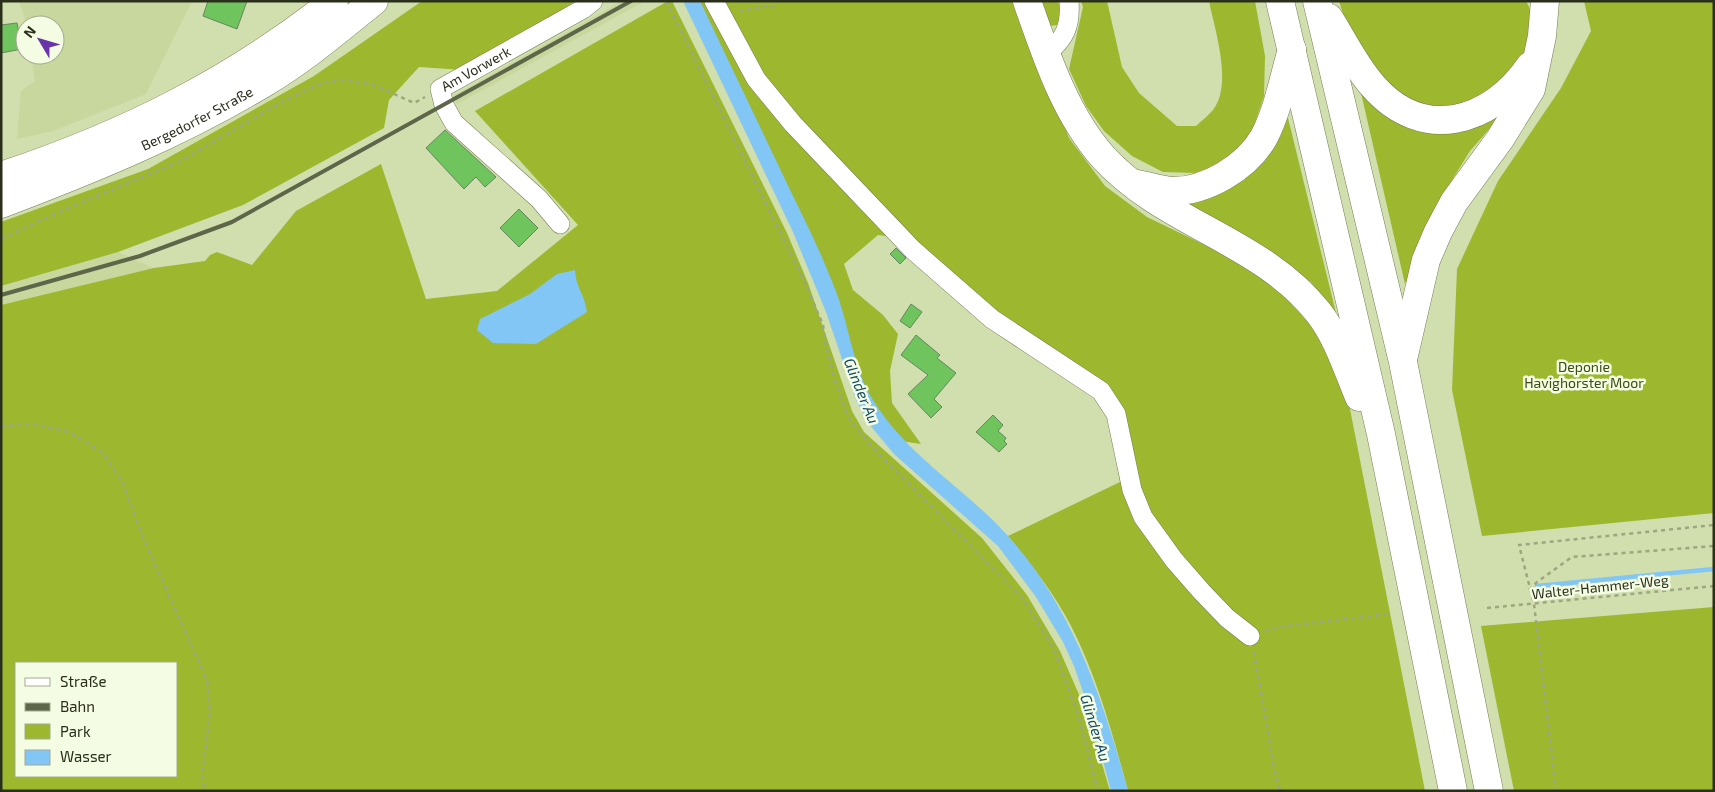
<svg xmlns="http://www.w3.org/2000/svg" width="1715" height="792" font-family="'Exo 2',sans-serif">
<style>
.built{fill:#c8d79e}
.green{fill:#9db72f;fill-rule:evenodd}
.water{fill:#82c6f6}
.lines{fill:none;stroke-linecap:round;stroke-linejoin:round}
.stream{stroke:#82c6f6;stroke-width:4.5}
.building{fill:#70c45d;stroke:#668660}
.minor-casing{stroke:#737e51;stroke-width:20}
.highway-casing{stroke:#737e51;stroke-width:29}
.path{stroke:#9ca77f;stroke-width:2.5;stroke-dasharray:4 4;stroke-linecap:butt}
.minor{stroke:#fff;stroke-width:19}
.highway{stroke:#fff;stroke-width:28}
.rail{stroke:#5e6649;stroke-width:4}
.labels{text-anchor:middle;stroke-width:5;stroke-linejoin:round;paint-order:stroke}
.street-label{font-size:14px;fill:#2a2f1c;stroke:#f4fce3}
.park-label{font-size:14px;fill:#404b15;stroke:#f4fce3}
.water-label{font-size:15px;font-style:italic;fill:#154a6a;stroke:#f4fce3}
</style>
<rect width="100%" height="100%" fill="#d1dead"/>
<!-- built -->
<path class="built" d="M 19,1 L 192,1 L 146,94 L 53,131 L 17,139 L 21,91 L 35,81 L 31,55 L 55,55 L 55,25 L 27,25 Z
M 622,1 L 645,1 L 457,104 L 453,96 Z
M 118,252 L 154,268 L 1,305 L 1,286 Z"/>
<!-- green -->
<path class="green" d="M 422,1 L 576,1 L 463,70 L 419,67 L 389,100 L 384,128 L 243,205 L 118,252 L 1,286 L 1,222 L 148,169 L 314,76 Z
M 668,1 L 672,1 L 787,233 L 808,283 L 852,411 L 864,432 L 982,538 L 1027,595 L 1060,651 L 1087,713 L 1110,791 L 1,791 L 1,305 L 154,268 L 205,261 L 210,255 L 217,252 L 252,265 L 296,211 L 381,164 L 426,299 L 497,291 L 578,225 L 475,111 ZM 16,663 L 176,663 L 176,776 L 16,776 Z
M 697,1 L 1016,1 L 1069,138 L 1105,186 L 1147,217 L 1242,263 L 1280,291 L 1322,338 L 1349,404 L 1425,791 L 1128,791 C 1113,735 1097,676 1070,624 C 1053,592 1031,564 1008,536 L 1120,482 L 1109,419 L 1095,395 L 914,240 L 878,235 L 844,264 L 853,290 L 883,315 L 898,334 L 890,371 L 892,403 L 921,444 L 901,441 L 873,412 L 842,321 Z
M 1040,1 L 1058,1 L 1062,15 L 1057,25 L 1049,26 Z
M 1081,1 L 1107,1 L 1122,67 L 1139,93 L 1177,126 L 1196,126 C 1201,121 1208,116 1213,110 C 1233,84 1215,31 1209,1 L 1255,1 L 1265,56 L 1264,96 L 1251,134 L 1225,163 L 1195,173 L 1163,172 L 1132,156 L 1104,131 L 1086,106 L 1069,69 L 1083,7 Z
M 1339,1 L 1526,1 C 1544,30 1520,62 1501,83 C 1497,88 1493,94 1488,98 C 1480,103 1444,109 1432,112 L 1383,85 L 1344,17 Z
M 1584,1 L 1714,1 L 1714,513 L 1482,536 L 1452,390 L 1457,269 L 1498,181 L 1561,88 L 1591,31 Z
M 1361,93 L 1382,114 L 1406,125 L 1503,113 L 1470,151 L 1444,193 L 1405,284 Z
M 1287,114 L 1337,317 L 1311,282 L 1278,260 L 1168,200 Z
M 1714,607 L 1714,791 L 1514,791 L 1481,626 Z"/>
<!-- water -->
<path class="water" d="M 683,1 L 700,1 C 727,58 754,114 781,171 C 795,201 811,231 824,262 C 829,275 835,287 839,300 C 850,333 855,371 873,400 C 907,456 965,488 1008,536 C 1073,608 1103,699 1128,791 L 1111,791 L 1090,712 L 1074,666 L 1063,642 L 1036,597 L 998,546 L 894,454 L 869,424 L 856,400 L 826,312 L 793,232 Z
M 575,270 C 576,288 585,295 587,312 L 536,344 L 493,343 L 477,330 L 480,319 L 530,294 L 557,274 Z"/>
<g class="lines">
<!-- stream -->
<path class="stream" d="M 1537,586 L 1714,569"/>
</g>
<!-- building -->
<path class="building" d="M 208,1 L 247,1 L 237,29 L 203,16 Z
M 17,23 L 22,49 L 1,53 L 1,25 Z
M 445,130 L 496,177 L 485,187 L 476,177 L 464,189 L 426,148 Z
M 519,209 L 538,228 L 519,247 L 500,228 Z
M 896,248 L 906,258 L 900,264 L 890,254 Z
M 911,304 L 922,312 L 910,328 L 900,321 Z
M 916,335 L 940,355 L 937,358 L 956,373 L 934,399 L 942,407 L 931,418 L 908,394 L 928,375 L 901,355 Z
M 993,415 L 1003,425 L 998,431 L 1006,438 L 1004,441 L 1007,444 L 999,452 L 976,432 Z"/>
<g class="lines">
<!-- minor casing -->
<g class="minor-casing">
<g id="minor">
<path d="M 714,1 L 756,79 L 793,124 L 913,250 L 992,319 L 1101,391 L 1116,414 L 1132,490 L 1143,517 L 1174,560 L 1202,592 L 1227,618 L 1250,636"/>
<path d="M 1046,54 C 1065,39 1071,26 1069,1"/>
<path id="s1" d="M 560,224 L 539,199 L 454,123 L 444,105 L 440,89 L 583,9 L 593,1"/>
</g>
</g>
<!-- highway casing -->
<g class="highway-casing">
<g id="highway">
<path d="M 1027,1 C 1046,55 1065,114 1103,157 C 1164,224 1261,240 1318,312 C 1337,336 1347,368 1359,397"/>
<path d="M 1280,1 L 1381,434 L 1453,791"/>
<path d="M 1317,1 L 1403,362 L 1489,791"/>
<path d="M 1329,18 C 1343,40 1355,66 1373,86 C 1423,143 1491,123 1530,66"/>
<path d="M 1,176 C 125,135 231,82 334,1"/>
<path d="M 1137,184 C 1148,186 1160,190 1171,191 C 1206,192 1247,167 1264,137 C 1278,110 1284,77 1292,49"/>
<path id="s2" d="M 1,204 C 93,169 179,134 264,83 C 303,60 338,30 374,1"/>
<path d="M 1404,355 L 1426,260 L 1438,232 L 1454,202 L 1500,139 L 1531,89 L 1542,36 L 1545,1"/>
</g>
</g>
<!-- path -->
<path class="path" d="M 666,1 L 806,285 L 823,325 L 825,340 L 834,378 L 848,417 L 870,445 L 1023,599 L 1054,649 L 1079,718 L 1098,791
M 739,11 L 768,6 L 778,7
M 1,239 L 61,211 L 179,162 L 282,102 L 322,83 L 343,80 L 372,84 L 414,103 L 425,97
M 1,426 L 34,424 L 69,432 L 102,452 L 122,481 L 144,540 L 207,680 L 210,713 L 202,777 L 205,791
M 1529,590 L 1537,582 L 1572,557 L 1714,546
M 1487,608 L 1714,586
M 1265,631 L 1278,627 L 1389,614
M 1254,652 L 1274,768 L 1280,791
M 1556,791 L 1534,604 L 1519,545 L 1714,525"/>
<!-- minor -->
<use href="#minor" class="minor"/>
<!-- highway -->
<use href="#highway" class="highway"/>
<!-- rail -->
<path class="rail" d="M 1,295 L 140,256 L 232,222 L 631,1"/>
</g>
<g class="labels">
<!-- street labels -->
<g class="street-label">
<text dy="5" stroke="none"><textPath href="#s1" startOffset="225">Am Vorwerk</textPath></text>
<text dy="5" stroke="none"><textPath href="#s2" startOffset="214">Bergedorfer Straße</textPath></text>
<text transform="translate(1600 587) rotate(-6)" y="5">Walter-Hammer-Weg</text>
</g>
<!-- park labels -->
<g class="park-label">
<text x="1584" y="372">Deponie<tspan x="1584" dy="16">Havighorster Moor</tspan></text>
</g>
<!-- water labels -->
<g class="water-label">
<text transform="translate(861 391) rotate(68)" y="5">Glinder Au</text>
<text transform="translate(1095 728) rotate(73)" y="5">Glinder Au</text>
</g>
</g>
<!-- border -->
<rect width="1715" height="792" fill="none" stroke="#2a2f1c" stroke-width="5"/>
<!-- legend -->
<rect x="15" y="662" width="162" height="115" fill="#f4fce3" stroke="#a3aa93"/>
<rect x="25" y="678" width="25" height="8" fill="#ffffff" stroke="#a3aa93"/>
<text x="60" y="687" font-size="15" fill="#2a2f1c">Straße</text>
<rect x="25" y="703" width="25" height="8" fill="#5e6649" stroke="#a3aa93"/>
<text x="60" y="712" font-size="15" fill="#2a2f1c">Bahn</text>
<rect x="25" y="724" width="25" height="15" fill="#9db72f" stroke="#a3aa93"/>
<text x="60" y="737" font-size="15" fill="#2a2f1c">Park</text>
<rect x="25" y="750" width="25" height="15" fill="#82c6f6" stroke="#a3aa93"/>
<text x="60" y="762" font-size="15" fill="#2a2f1c">Wasser</text>
<!-- north arrow -->
<g transform="translate(40 40) rotate(308)"><circle r="24" fill="#f4fce3" stroke="#a3aa93"/>
<path d="M0-4L9 19L0 12L-9 19Z" fill="#6933aa"/>
<text y="-8" font-size="14" font-weight="bold" text-anchor="middle" fill="#2a2f1c">N</text>
</g>
</svg>
